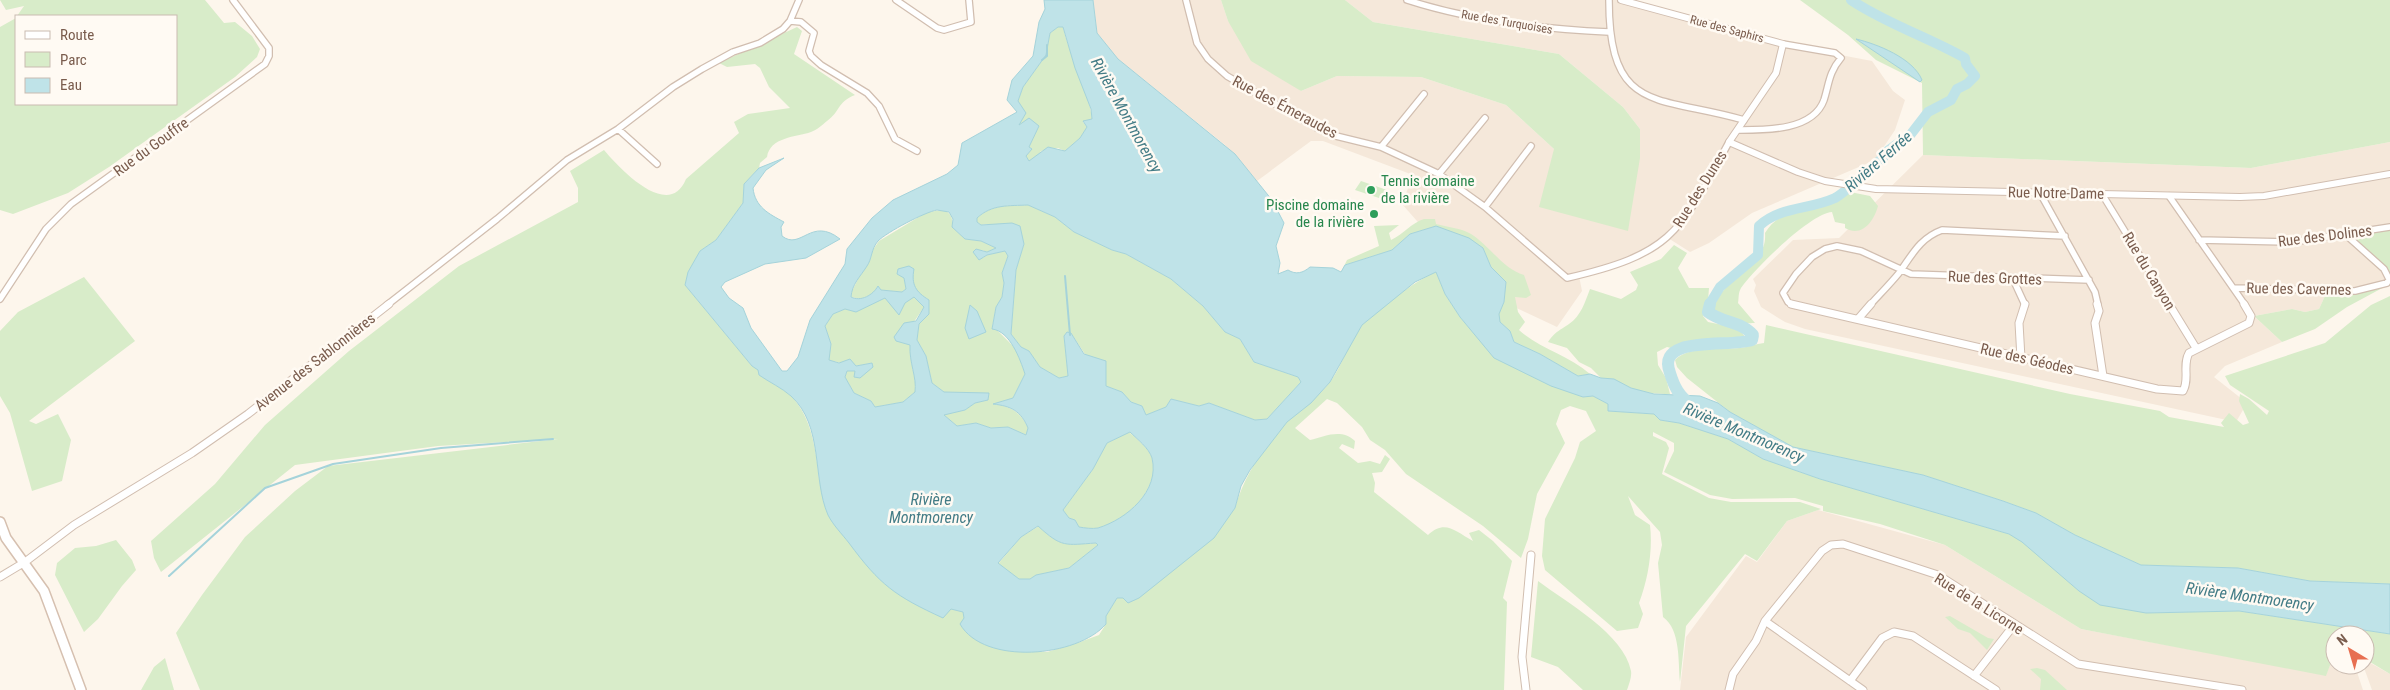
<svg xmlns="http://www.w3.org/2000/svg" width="2390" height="690" font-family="'Roboto Condensed',sans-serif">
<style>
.residential{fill:#f5e8da}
.green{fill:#d8ecc9}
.water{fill:#bfe3e8;stroke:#a5d3da;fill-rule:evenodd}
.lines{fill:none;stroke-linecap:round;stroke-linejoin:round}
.stream{stroke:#a5d3da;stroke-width:2}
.river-far1{stroke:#bfe3e8;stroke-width:10}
.river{stroke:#bfe3e8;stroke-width:12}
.minor-far1-casing{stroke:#d1beb0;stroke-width:8}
.minor-casing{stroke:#d1beb0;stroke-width:9}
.tertiary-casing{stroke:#d1beb0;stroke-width:8}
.secondary-casing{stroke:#d6c0b0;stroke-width:12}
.minor-far1{stroke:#fff;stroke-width:5.5}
.minor{stroke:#fff;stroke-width:7}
.tertiary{stroke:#fff;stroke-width:6}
.secondary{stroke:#fff;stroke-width:9}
.leisure-dot{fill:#2e9e5b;stroke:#fffaf3;stroke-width:2}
.labels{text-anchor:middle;stroke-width:5;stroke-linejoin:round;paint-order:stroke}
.far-street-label{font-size:12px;fill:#7a5c4d;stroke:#fffaf3}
.street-label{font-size:15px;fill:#7a5c4d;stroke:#fffaf3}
.leisure-label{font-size:15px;fill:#27864d;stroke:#fffaf3;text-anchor:start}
.water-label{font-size:16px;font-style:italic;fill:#437c86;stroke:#fffaf3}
</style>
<rect width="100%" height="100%" fill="#fdf6ec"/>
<!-- residential -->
<path class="residential" d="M 1093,0 L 1221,0 L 1228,21 L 1301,91 L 1337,76 L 1421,77 L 1506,105 L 1554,149 L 1640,158 L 1640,129 L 1623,107 L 1559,54 L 1373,22 L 1345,0 L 1621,0 L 1783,44 L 1872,61 L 1893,91 L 1905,100 L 1895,130 L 1875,160 L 1752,213 L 1709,243 L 1690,252 L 1668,238 L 1656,248 L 1579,276 L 1582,291 L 1557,327 L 1504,302 L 1424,229 L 1402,204 L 1413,175 L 1323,141 L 1311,141 L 1257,181 L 1225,145 L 1118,59 L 1097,33 Z
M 2390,142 L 2390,279 L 2386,286 L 2325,296 L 2319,309 L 2305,312 L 2292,309 L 2254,316 L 2282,342 L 2225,366 L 2214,377 L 2247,403 L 2236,422 L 1805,329 L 1785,322 L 1761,307 L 1754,291 L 1756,285 L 1753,279 L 1793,240 L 1839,238 L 1923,155 L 2251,168 Z
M 1818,510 L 1945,545 L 2081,629 L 2326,675 L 2332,660 L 2335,661 L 2335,665 L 2355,666 L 2363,690 L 1680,690 L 1686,637 L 1746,556 L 1757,562 L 1787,521 Z
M 2365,660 L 2390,674 L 2390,690 L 2372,690 L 2363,665 Z"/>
<!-- green -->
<path class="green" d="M 0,0 L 205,0 L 224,23 L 235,22 L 252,36 L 260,49 L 257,57 L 235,77 L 109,167 L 68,193 L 13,214 L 0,210 L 0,27 L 16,18 L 16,104 L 176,104 L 176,16 L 17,16 L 24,6 L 6,10 Z
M 1221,0 L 1345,0 L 1373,22 L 1559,54 L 1623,107 L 1640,129 L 1640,158 L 1628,231 L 1539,207 L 1554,149 L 1506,105 L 1421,77 L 1337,76 L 1301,91 L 1251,61 L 1228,21 Z
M 1800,0 L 2390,0 L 2390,142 L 2251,168 L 1923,155 L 1922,83 L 1876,60 L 1848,35 Z
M 797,27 L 802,31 L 794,54 L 855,95 C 837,102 840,112 827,121 C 822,125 817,130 811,132 C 796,137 770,137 767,157 L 760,163 L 759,168 L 744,184 L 743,203 L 716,240 L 700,251 L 685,285 L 752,366 L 759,370 L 759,375 C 770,382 784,388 792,397 C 812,418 816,451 819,479 L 951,609 L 964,612 L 964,618 L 992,647 L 1047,652 L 1080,642 L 1099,635 L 1106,624 L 1106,616 L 1117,598 L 1123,598 L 1235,508 C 1244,476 1264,445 1288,421 C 1302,408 1318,397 1330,382 C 1343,365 1348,341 1362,325 C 1374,311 1418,279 1436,272 L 1445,294 L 1460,317 L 1494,357 L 1583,397 L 1593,396 L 1608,404 L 1608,411 L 1654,414 L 1660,420 L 1679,423 L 1728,439 L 1763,459 L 1820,479 L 2009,534 L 2022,541 L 2079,591 L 2146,613 L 2239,611 L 2390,634 L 2390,674 L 2365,659 L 2365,635 L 2335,635 L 2335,661 L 2332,660 L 2326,676 L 2081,629 L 1945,545 L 1880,524 L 1823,511 L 1823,506 L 1795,498 L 1732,499 L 1710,495 L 1664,472 L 1674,451 L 1674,443 L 1653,432 L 1653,436 L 1666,442 L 1669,448 L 1662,474 L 1709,498 L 1731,502 L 1800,502 L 1821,509 L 1787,521 L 1757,561 L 1745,554 L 1686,626 L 1680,682 C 1678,662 1681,630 1663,617 L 1658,563 L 1662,545 L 1660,532 L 1628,496 L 1635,515 L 1650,525 C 1653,550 1648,580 1639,603 L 1643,614 L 1638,628 L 1617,631 L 1545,570 L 1542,556 L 1545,519 L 1575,458 L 1580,442 L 1596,431 L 1586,411 L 1570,406 L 1561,410 L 1556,424 L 1565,443 L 1537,494 L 1528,539 L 1521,558 L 1483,526 L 1406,474 L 1385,450 L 1370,440 L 1362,427 L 1337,403 L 1327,399 L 1295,428 L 1310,440 C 1325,436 1342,428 1355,441 L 1354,449 L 1342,444 L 1339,448 L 1358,463 L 1370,461 L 1380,464 L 1385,455 L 1390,459 L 1382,472 L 1372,473 L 1375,483 L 1374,492 L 1428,535 C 1445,519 1455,531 1473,541 L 1469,533 L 1479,530 L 1493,541 L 1512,561 L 1503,598 L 1507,602 L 1504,690 L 200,690 L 176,633 L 202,595 L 245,537 L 295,491 L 328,466 L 558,439 L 438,446 L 295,465 L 161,572 L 154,558 L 151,541 L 215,484 L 265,425 L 349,351 L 459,266 L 578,202 L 578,188 L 570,171 L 604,150 C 620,169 669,221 686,179 L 739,133 L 734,122 L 748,114 L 790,108 L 769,87 L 760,68 L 755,64 L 727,67 L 719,63 Z
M 1058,27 L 1063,27 C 1069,55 1090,93 1092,119 L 1083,122 L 1087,127 L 1080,138 L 1065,151 L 1058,148 L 1041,151 L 1037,158 L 1029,161 L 1026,156 L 1032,149 L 1029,147 L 1039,126 L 1018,126 L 1025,113 L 1018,101 L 1023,87 L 1046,55 L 1050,33 Z
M 1361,181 L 1387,190 L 1382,199 L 1355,190 Z
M 1850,192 L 1870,196 L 1878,206 C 1874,221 1862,238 1845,228 L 1845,224 L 1835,222 L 1832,212 C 1811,213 1754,269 1741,288 C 1738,293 1739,298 1738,303 L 1755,323 C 1739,324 1724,320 1712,309 C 1722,278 1768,267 1765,233 C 1780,207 1817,207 1843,198 Z
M 1028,205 L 1055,217 L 1074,232 L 1112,250 L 1126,254 L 1171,279 L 1203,306 L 1225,332 L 1240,339 L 1254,362 L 1298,377 L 1301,382 L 1267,419 L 1255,420 L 1209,403 L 1199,406 L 1171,399 L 1166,407 L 1146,415 L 1142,406 L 1131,402 L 1122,392 L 1106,386 L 1071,333 L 1064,336 L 1068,376 L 1059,378 L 1040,367 L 1029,351 L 1021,347 L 1011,334 L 1016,270 L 1024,244 L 987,224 L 981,225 L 977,222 L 977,218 C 993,204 1008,206 1028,205 Z
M 944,210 C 952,214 953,219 952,227 L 965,239 L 981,241 L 996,248 L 987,252 L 982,250 L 983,258 L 987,255 L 1005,251 L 1008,256 L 1002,273 L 1004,283 L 1002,297 L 996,307 L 992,328 L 996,329 L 1017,350 L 1025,374 L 1013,398 L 995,404 C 1011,407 1021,412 1028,428 L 1026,435 L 1008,427 L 991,428 L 976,423 L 957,426 L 943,414 L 965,410 L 975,403 L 988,400 L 989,394 L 944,392 L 932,383 L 926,356 L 917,340 L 919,324 L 929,314 L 929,300 L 917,292 L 911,281 L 904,278 L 906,289 L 902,292 L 881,290 L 861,299 L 851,297 L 852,291 L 859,277 L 868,264 L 870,254 L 879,241 L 927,212 Z
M 1424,219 L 1435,219 L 1436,224 C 1447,227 1461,228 1471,234 C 1490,246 1503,269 1524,275 L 1531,295 L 1526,298 L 1515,297 L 1518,312 L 1525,322 L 1519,330 C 1540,349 1569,355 1590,374 L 1578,376 L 1540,354 L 1514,342 L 1510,331 L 1500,322 L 1498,314 L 1504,302 L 1506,282 L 1491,267 L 1483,248 L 1436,226 L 1410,234 L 1392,250 L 1345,265 L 1341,272 L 1347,260 L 1379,246 L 1374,226 L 1399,225 L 1389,233 L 1391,240 C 1404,234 1411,223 1424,219 Z
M 2390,224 L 2390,279 L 2340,234 Z
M 1674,245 L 1687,253 L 1678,268 L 1689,288 L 1709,288 L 1708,301 L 1703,316 L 1708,322 L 1738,328 L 1746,338 L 1732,339 L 1731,342 L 1706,341 L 1679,350 L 1667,347 L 1657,352 L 1658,365 L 1666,378 L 1670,394 C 1657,394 1644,393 1631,388 C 1620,383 1614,379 1601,378 L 1591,368 L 1579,362 L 1567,348 L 1548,342 C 1556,331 1559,331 1569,324 C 1581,316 1585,302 1590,289 L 1621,299 L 1636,290 L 1638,285 L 1630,272 L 1661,259 Z
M 84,277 L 135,341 L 29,421 L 36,424 L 58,414 L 71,440 L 62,481 L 32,491 L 10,413 L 0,396 L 0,331 L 18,312 Z
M 2386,286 L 2347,307 L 2315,329 L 2282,342 L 2254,316 L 2292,309 L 2305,312 L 2319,309 L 2325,296 Z
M 914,296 L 924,307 L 901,341 L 910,345 C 909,363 917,377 915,392 L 903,402 L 875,407 L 871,401 L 854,393 L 845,377 L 847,371 L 856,371 L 872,363 L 855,366 L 828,360 L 831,344 L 825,326 L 833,314 L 845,309 L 856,311 L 885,298 L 905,303 Z
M 2390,296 L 2390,584 L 2310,581 L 2238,568 L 2141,565 L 2075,535 L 2036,513 L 2003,501 L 1923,475 L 1793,447 L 1730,412 L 1687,378 L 1677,367 L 1675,360 C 1688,346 1722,349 1740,348 C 1748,347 1756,344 1764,343 L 1766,325 L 2070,394 L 2160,411 L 2169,417 L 2224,427 L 2221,423 L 2229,413 L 2243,425 L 2249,423 L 2239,401 L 2240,394 L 2249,399 L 2267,415 L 2269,411 L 2230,385 L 2225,376 L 2325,343 L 2371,305 Z
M 1129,432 C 1137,439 1149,448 1152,458 C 1160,490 1127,520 1098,528 C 1092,529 1084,528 1079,527 L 1075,520 L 1069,518 L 1063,510 L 1093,469 L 1107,443 Z
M 1039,526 C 1058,547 1069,545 1097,543 L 1098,545 L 1069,568 L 1037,575 L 1030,579 L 1019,579 L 998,564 L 1021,537 Z
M 116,540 L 132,560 L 136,570 L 122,586 L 98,619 L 84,632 L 55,575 L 57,563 L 75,548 L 96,546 Z
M 1538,581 C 1566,602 1624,634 1631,671 C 1632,677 1629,684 1627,690 L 1583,690 L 1558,667 L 1531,657 Z
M 1950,616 L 1988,638 L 1994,639 L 1987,650 L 1970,633 L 1958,629 L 1945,617 Z
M 165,658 L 174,690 L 141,690 L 154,667 Z
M 2037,668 L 2045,670 L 2067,690 L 2040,690 L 2041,679 L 2030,669 Z"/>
<!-- water -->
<path class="water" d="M 1044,0 L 1093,0 L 1097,33 L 1118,59 L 1235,154 L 1272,200 L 1284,223 L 1276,246 L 1280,263 L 1278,274 L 1288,270 C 1296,275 1303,273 1310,267 L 1333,268 L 1341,272 L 1345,265 L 1392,250 L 1410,234 L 1436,226 L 1469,238 L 1483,248 L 1491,267 L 1506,282 L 1504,302 L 1499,314 L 1500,322 L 1510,331 L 1514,342 L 1540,354 L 1578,376 L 1590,374 L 1601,378 L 1614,379 L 1631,388 L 1654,394 L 1700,396 L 1718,403 L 1730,412 L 1793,447 L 1923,475 L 2003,501 L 2036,513 L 2075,535 L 2141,565 L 2238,568 L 2310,581 L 2390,584 L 2390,634 L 2239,611 L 2146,613 L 2100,605 L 2079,591 L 2022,542 L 2009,534 L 1820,479 L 1763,459 L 1728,439 L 1679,423 L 1660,420 L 1654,414 L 1608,411 L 1608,404 L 1593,396 L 1583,397 L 1551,386 L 1494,358 L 1460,317 L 1445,294 L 1436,272 L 1415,282 L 1362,325 L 1330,382 L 1311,403 L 1287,422 L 1250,470 L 1241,486 L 1235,508 L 1214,538 L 1139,598 L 1128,603 L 1123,598 L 1117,598 L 1106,616 L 1106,624 C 1078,657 984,666 960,624 L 964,618 L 963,612 L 951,609 L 943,618 C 895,596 880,585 849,543 C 842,534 833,525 828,515 C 812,478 824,426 791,396 C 782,388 769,382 759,375 L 758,370 L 752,366 L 685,285 L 688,272 L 700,251 L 716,240 L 743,203 L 744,184 L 759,168 L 784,158 L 766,170 L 753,188 C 755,207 769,214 784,222 L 781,227 L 782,236 C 801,251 811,216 840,239 L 806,258 L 765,264 L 725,282 L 721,287 L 729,298 L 743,308 L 751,328 L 782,371 L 787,371 L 798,357 L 810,320 L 845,264 L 847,249 L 872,218 L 893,200 L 947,174 L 958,165 L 962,143 L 1017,112 L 1007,100 L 1012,80 L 1033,56 L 1039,22 L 1045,9 ZM 1058,27 L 1063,27 L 1075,68 L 1091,109 L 1092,119 L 1083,121 L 1087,127 L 1080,138 L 1065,151 L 1048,147 L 1029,161 L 1026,156 L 1032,149 L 1029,147 L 1039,126 L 1029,118 L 1019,125 L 1026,113 L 1018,101 L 1023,87 L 1046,55 L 1050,33 ZM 1028,205 L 1055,217 L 1074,232 L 1112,250 L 1126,254 L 1171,279 L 1203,306 L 1225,332 L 1240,339 L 1254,362 L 1298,377 L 1301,382 L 1267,419 L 1255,420 L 1209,403 L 1199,406 L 1171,399 L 1166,407 L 1146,415 L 1142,406 L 1131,402 L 1122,392 L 1106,386 L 1106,361 L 1084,354 L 1071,333 L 1067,332 L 1064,336 L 1068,376 L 1059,378 L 1040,367 L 1029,351 L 1021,347 L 1011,334 L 1016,270 L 1024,244 L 1020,226 L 1012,223 L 981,225 L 977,222 L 977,218 C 992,204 1009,206 1028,205 ZM 937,210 L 949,212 L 953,219 L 952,227 L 965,239 L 981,241 L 996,248 L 987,252 L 976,249 L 973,252 L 979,260 L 987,255 L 1005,251 L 1008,256 L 1002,273 L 1004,283 L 1002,297 L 996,307 L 992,329 C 1010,331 1020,359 1025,374 L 1013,398 L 993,404 C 1011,406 1021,411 1028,428 L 1026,435 L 1008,427 L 991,428 L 976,423 L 957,426 L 944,415 L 965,410 L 975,403 L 988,400 L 989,393 L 944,392 L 932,383 L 926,356 L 917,340 L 919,324 L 929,314 L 929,300 C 916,292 911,285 914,269 L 909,266 L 898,269 L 897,274 L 904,278 L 906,289 L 902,292 L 881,290 L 878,286 C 873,295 861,302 851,297 C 852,284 860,277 867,266 C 872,259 871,249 878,241 C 887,232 925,212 937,210 ZM 914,297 L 924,307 L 916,321 L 904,323 L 894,337 L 896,341 L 910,345 C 909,363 917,377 915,392 L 903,402 L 875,407 L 871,401 L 854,393 L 845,377 L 847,371 L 855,371 L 854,377 L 860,378 L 873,367 L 872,363 L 856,366 L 850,359 L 839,363 L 829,360 L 831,344 L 825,326 L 833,314 L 845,309 L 856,312 L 885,298 L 899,315 L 905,303 ZM 1130,432 C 1137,439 1149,448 1152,458 C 1160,491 1127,519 1098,528 C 1092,529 1085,528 1079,527 L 1075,520 L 1069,518 L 1063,510 L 1093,469 L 1107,443 ZM 1038,526 C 1062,548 1065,545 1096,543 L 1098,545 L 1069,568 L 1036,575 L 1030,579 L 1019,579 L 998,563 L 1021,537 Z
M 1856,39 C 1877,44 1913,58 1922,80 L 1920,82 Z
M 970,305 L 977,311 L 986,332 L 969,339 L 965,328 Z"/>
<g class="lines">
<!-- stream -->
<path class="stream" d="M 1042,60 L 1047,56 L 1047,45
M 1065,276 L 1070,335
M 169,576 L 265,488 L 333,464 L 441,448 L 553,439"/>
<!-- river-far1 -->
<path class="river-far1" d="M 1709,305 L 1720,287 L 1758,255 L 1759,226 C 1781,206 1809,210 1835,198 C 1848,191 1869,168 1883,158 L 1886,152 L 1911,134 L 1928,112 L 1951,100 L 1957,89 L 1967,84 L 1975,76 L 1966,64 L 1965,58 C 1928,37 1887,24 1851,0"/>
<!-- river -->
<path class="river" d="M 1691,404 C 1679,397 1674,386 1670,373 C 1655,334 1731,348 1752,340 L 1753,335 C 1741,321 1722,323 1708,312 L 1710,304"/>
<!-- minor-far1 casing -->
<g class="minor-far1-casing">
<path id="minor-far1" d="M 896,0 L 937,28 L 944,30 L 971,22 L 969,0
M 1186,0 L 1197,43 L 1208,59 L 1227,76 L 1317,128 L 1336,136 L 1381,147 L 1439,174 L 1485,207 L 1567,278 C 1672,254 1680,233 1729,142
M 1407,0 C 1472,21 1541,29 1609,32
M 1609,0 C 1609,115 1658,95 1744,120
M 790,21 L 801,22 L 814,33 L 809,51 L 811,56 L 821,65 L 867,93 L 879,106 L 895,139 L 917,151
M 618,129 L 657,164
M 1738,130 C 1765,130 1813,131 1824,100 C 1829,84 1829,72 1841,58 L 1835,53 L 1783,44
M 1381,147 L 1424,94
M 1439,174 L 1485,118
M 2040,193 L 2095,292 L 2098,305
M 2102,194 L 2170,305
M 2169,196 L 2245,305
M 1485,207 L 1531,146
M 2199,240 L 2293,242 L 2390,227
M 2013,279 L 2025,305
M 2234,288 L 2355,291 L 2387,283 L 2389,279 L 2384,269 L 2346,235
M 0,299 L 46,229 L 71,204 L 265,64 L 269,56 L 269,48 L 233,0
M 387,305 L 497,219 L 567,160 L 618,129 L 673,87 L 702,69 L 733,52 L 760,43 L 783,29 L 790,21 L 799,0
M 1794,305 L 1788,302 L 1783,293 L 1796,274 L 1812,257 L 1825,249 L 1837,246 L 1861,251 L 1911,274 L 2089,280
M 1870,305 C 1880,294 1890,284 1899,273 C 1912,255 1920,238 1942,230 L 2065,236"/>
</g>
<!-- minor casing -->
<g class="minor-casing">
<path id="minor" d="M 1791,304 L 2157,389 L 2183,391 C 2190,379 2182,365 2189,353 L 2249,323 L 2251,316 L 2244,304
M 2097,304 L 2099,311 L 2095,323 L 2103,376
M 2169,304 L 2196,348
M 1858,319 L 1871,304
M 2021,358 L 2019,323 L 2025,304
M 0,577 L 25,562 L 74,525 L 192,453 L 248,414 L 389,304
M 1765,621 L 1863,690
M 1974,676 L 2014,625
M 1850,681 L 1882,638 L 1894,632 L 1913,636 L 1996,690
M 1526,690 L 1522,657 L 1531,555
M 1729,690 L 1733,674 L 1756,641 L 1765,621 L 1822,551 L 1831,545 L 1843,544 L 1938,575 L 2078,664 L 2242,690"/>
</g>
<!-- tertiary casing -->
<g class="tertiary-casing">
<path id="tertiary" d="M 1621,0 L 1783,44 L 1776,73 L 1729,142 L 1798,172 L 1825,181 L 1876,189 L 2240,197 L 2264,196 L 2390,174"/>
</g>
<!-- secondary casing -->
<g class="secondary-casing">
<path id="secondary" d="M 0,522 L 6,538 L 44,591 L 81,690"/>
</g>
<!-- minor-far1 -->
<use href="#minor-far1" class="minor-far1"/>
<!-- minor -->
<use href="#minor" class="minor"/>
<!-- tertiary -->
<use href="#tertiary" class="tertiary"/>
<!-- secondary -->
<use href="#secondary" class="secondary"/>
</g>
<!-- markers -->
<g class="leisure-dot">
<circle cx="1371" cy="190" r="5"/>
<circle cx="1374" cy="214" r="5"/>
</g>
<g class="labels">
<!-- far-street labels -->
<g class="far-street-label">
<text transform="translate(1507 22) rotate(10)" y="4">Rue des Turquoises</text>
<text transform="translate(1727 29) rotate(15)" y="4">Rue des Saphirs</text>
</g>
<!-- street labels -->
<g class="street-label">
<text transform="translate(1285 107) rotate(28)" y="5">Rue des Émeraudes</text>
<text transform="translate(151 147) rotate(-36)" y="5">Rue du Gouffre</text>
<text transform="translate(1700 189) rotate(-58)" y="5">Rue des Dunes</text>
<text transform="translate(2056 193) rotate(1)" y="5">Rue Notre-Dame</text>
<text transform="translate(2325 236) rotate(-7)" y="5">Rue des Dolines</text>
<text transform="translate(2149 271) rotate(59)" y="5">Rue du Canyon</text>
<text transform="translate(1995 278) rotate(2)" y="5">Rue des Grottes</text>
<text transform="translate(2299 289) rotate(1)" y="5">Rue des Cavernes</text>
<text transform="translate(2027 359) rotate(13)" y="5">Rue des Géodes</text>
<text transform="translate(315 362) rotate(-38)" y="5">Avenue des Sablonnières</text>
<text transform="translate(1979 604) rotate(32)" y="5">Rue de la Licorne</text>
</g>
<!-- leisure labels -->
<g class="leisure-label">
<text x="1381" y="186">Tennis domaine<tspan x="1381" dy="17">de la rivière</tspan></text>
<text x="1364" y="210" text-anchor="end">Piscine domaine<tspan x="1364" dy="17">de la rivière</tspan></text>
</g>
<!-- water labels -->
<g class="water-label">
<text transform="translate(1127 115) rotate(61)" y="6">Rivière Montmorency</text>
<text transform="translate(1878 161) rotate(-41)" y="6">Rivière Ferrée</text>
<text transform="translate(1744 432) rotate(23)" y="6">Rivière Montmorency</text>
<text x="931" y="505">Rivière<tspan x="931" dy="18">Montmorency</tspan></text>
<text transform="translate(2250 596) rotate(8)" y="6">Rivière Montmorency</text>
</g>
</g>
<!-- legend -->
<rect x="15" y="15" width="162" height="90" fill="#fffaf3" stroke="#cabbb1"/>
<rect x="25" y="31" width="25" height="8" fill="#ffffff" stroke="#cabbb1"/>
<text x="60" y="40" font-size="15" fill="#7a5c4d">Route</text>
<rect x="25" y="52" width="25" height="15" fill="#d8ecc9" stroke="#cabbb1"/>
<text x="60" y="65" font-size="15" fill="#7a5c4d">Parc</text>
<rect x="25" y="78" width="25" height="15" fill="#bfe3e8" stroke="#cabbb1"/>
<text x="60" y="90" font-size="15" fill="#7a5c4d">Eau</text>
<!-- north arrow -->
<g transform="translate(2350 650) rotate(322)"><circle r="24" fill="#fffaf3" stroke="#cabbb1"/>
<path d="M0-4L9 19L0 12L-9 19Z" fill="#e76f51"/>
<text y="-8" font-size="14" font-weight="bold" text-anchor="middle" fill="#7a5c4d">N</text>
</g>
</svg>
